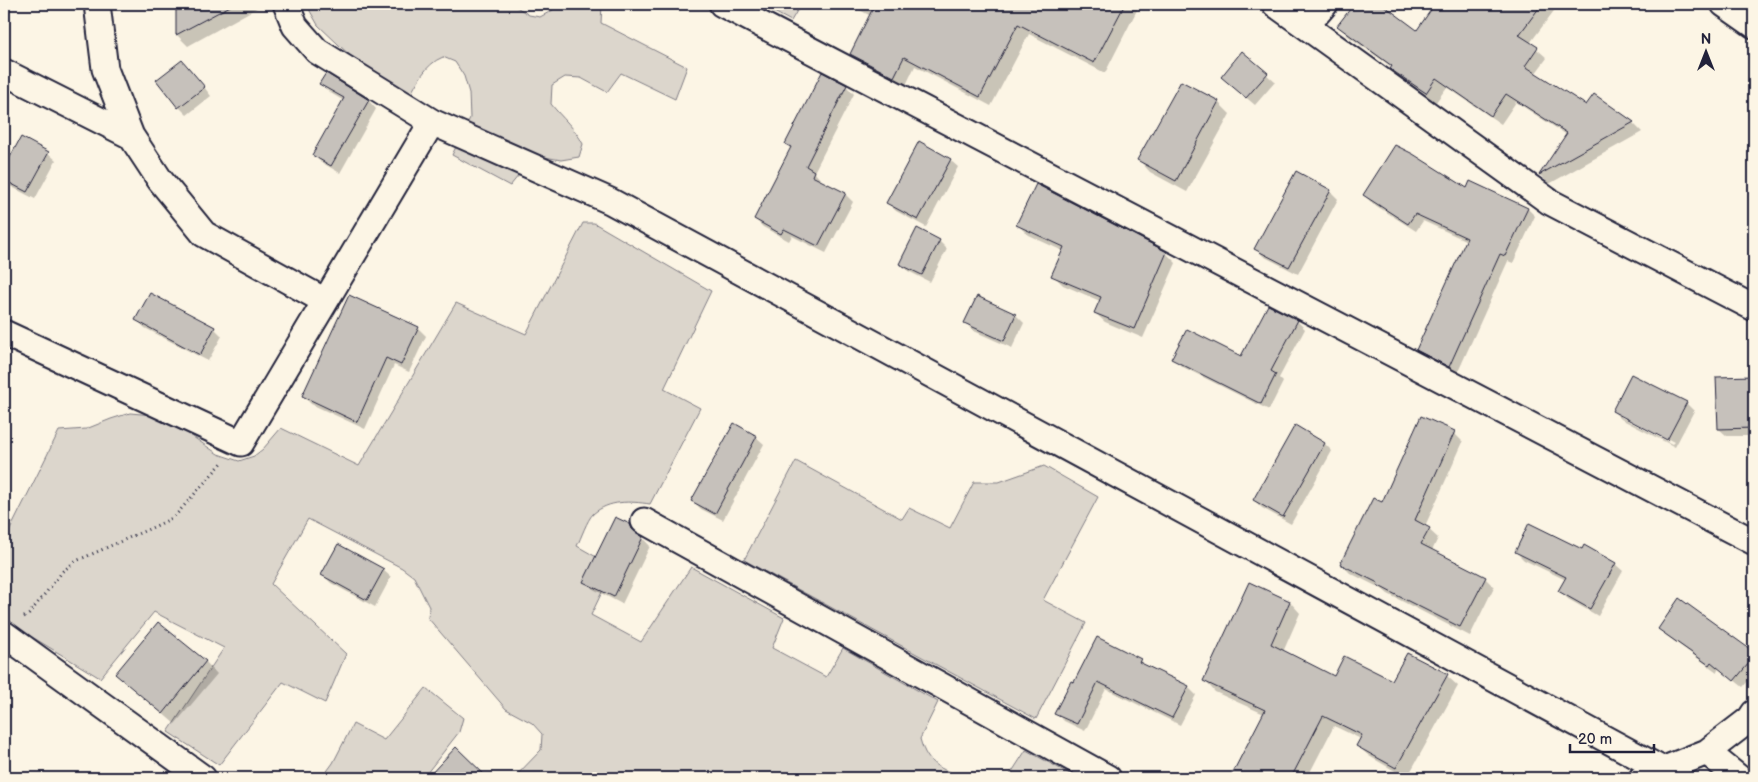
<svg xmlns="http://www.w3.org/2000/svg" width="1758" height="782" font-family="'Balsamiq Sans',sans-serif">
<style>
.green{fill:#dcd6cc;stroke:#7f7c84}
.shadow{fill:#0003;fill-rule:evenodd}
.building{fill:#c6c1bb;stroke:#22223b}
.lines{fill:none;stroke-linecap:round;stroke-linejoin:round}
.street-casing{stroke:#22223b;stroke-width:29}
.path{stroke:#22223b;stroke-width:3;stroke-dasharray:1 4;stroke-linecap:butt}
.street{stroke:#fcf5e5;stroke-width:25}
</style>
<rect width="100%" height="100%" fill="#fcf5e5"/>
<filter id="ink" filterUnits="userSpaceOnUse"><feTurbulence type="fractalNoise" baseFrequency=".02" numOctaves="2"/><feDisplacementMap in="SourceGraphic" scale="10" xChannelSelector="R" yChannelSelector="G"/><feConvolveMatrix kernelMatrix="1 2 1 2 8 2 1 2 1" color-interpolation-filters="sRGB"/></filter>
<g filter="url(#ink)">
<!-- green -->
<path class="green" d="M 309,4 L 512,4 L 529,15 L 540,17 L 553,10 L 555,4 L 602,4 L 601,23 L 687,67 L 675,99 L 621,73 L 607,92 L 581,78 L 565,77 L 552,85 L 551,104 C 562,118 575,128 583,144 L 579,157 L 561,160 L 545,157 L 528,164 L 510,186 L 452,155 L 470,118 L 469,93 L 464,76 L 455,62 L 443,57 C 425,64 417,83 408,99 L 399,102 L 318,25 L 310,11 Z
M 759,4 L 801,4 L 791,21 Z
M 583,223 L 594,223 L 711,291 L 664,389 L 700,408 L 650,504 C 630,501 609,500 593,514 C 587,520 581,538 577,546 L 614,567 L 591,615 L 641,642 L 691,567 L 784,618 L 772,648 L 826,677 L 843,648 L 938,702 L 920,739 C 928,767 939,767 964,778 L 514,778 L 541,750 L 542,734 L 532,723 L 506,709 L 428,618 L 429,607 L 414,577 L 402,568 L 308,519 L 271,584 L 346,654 L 325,703 L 283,682 L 219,765 L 168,732 L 224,648 L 154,612 L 100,678 L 4,620 L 4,542 L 59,431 L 86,429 L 111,419 L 130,413 L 153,415 L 171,422 L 218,454 L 239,461 L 254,456 L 263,449 L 281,428 L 359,466 L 456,303 L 526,334 Z
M 796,461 L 902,519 L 909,508 L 950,528 L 974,482 L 999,482 L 1044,466 L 1098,497 L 1043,600 L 1086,623 L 1036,719 L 744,560 Z
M 426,688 L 463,718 L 459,732 L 423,778 L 322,778 L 333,763 L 353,724 L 384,740 Z
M 1026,750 L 1077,778 L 1008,778 Z"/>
<!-- shadow -->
<path class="shadow" d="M 177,4 L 264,4 L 188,46 L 177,35 Z
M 848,4 L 1030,4 L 1051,15 L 1057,4 L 1140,4 L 1105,73 L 1029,34 L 991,106 L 915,66 L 905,87 L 862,65 L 851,54 L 871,16 Z
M 1355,4 L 1379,4 L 1418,32 L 1437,4 L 1559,4 L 1530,43 L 1547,58 L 1535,74 L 1587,107 L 1594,96 L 1633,123 L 1642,132 L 1549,184 L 1540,175 L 1567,135 L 1516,102 L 1501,124 L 1447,87 L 1436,102 L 1402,79 L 1392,69 L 1393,68 L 1348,36 L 1339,26 Z
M 1242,53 L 1275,82 L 1255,105 L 1230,84 Z
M 190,69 L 211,96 L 187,115 L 179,107 Z
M 822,74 L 846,86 L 854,94 L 814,172 L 821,180 L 820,182 L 845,194 L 853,202 L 826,253 L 792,236 L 789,241 L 763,227 L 755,219 L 791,149 L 786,144 Z
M 326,75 L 369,101 L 376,109 L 340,173 L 321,162 L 313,155 L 344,101 L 329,92 L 321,84 Z
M 1218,102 L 1230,114 L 1187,192 L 1150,172 L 1139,160 Z
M 21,138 L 48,153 L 56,160 L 35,199 L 8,185 L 4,181 L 4,171 Z
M 950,160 L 958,167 L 926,227 L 896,211 L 888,203 Z
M 1467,190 L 1528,209 L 1535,216 L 1513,263 L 1508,261 L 1457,374 L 1425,357 L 1417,349 L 1467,241 L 1423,221 L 1416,231 L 1372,203 L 1364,195 Z
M 1330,191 L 1338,199 L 1298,274 L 1263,256 L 1256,248 Z
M 1018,225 L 1166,253 L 1176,263 L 1143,338 L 1105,322 L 1095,313 L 1100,301 L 1063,285 L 1053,275 L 1063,251 L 1028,235 Z
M 939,241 L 947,249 L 930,282 L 908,271 L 900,263 Z
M 350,297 L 418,328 L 426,336 L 409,372 L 394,365 L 365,429 L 311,404 L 303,396 Z
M 977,298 L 1016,315 L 1024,323 L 1012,348 L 974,331 L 966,323 Z
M 137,320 L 214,328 L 222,336 L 208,361 L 145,328 Z
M 1297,321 L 1305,329 L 1279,378 L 1283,382 L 1269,410 L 1181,366 L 1173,358 L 1241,358 Z
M 1752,378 L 1754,380 L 1754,436 L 1727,436 L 1719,429 Z
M 1686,403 L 1694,411 L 1675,447 L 1621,419 L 1613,411 ZM 1621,415 L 1674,442 L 1672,444 L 1621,417 Z
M 1454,433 L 1463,442 L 1425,526 L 1438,538 L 1432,551 L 1485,578 L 1494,587 L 1470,636 L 1388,594 L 1382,589 L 1350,573 L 1341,564 L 1383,504 Z
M 756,437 L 764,444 L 723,520 L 701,509 L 693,501 Z
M 1325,444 L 1332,451 L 1291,524 L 1262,508 L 1254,500 Z
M 630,525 L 650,546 L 622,604 L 593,589 L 585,581 Z
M 1582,550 L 1615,564 L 1623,571 L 1598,616 L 1568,599 L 1560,591 L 1566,580 L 1524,560 L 1516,552 Z
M 383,570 L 391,577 L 375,607 L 331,583 L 323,575 Z
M 1249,584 L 1290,602 L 1300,613 L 1283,652 L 1334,677 L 1392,682 L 1447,676 L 1458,686 L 1407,778 L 1369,756 L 1358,746 L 1361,739 L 1334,726 L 1307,778 L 1232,778 L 1264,714 L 1215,692 L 1205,681 Z
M 1679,600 L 1754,653 L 1754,674 L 1743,687 L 1719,668 L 1717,672 L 1667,636 L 1659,629 Z
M 158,624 L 206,662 L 217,674 L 175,724 L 117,674 Z
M 1140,660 L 1146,667 L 1188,687 L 1196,695 L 1180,725 L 1106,689 L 1085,731 L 1064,721 L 1056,713 L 1074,684 Z
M 457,749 L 487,778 L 429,778 Z"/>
<!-- building -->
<path class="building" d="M 176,4 L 234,4 L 176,35 Z
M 875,4 L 1125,4 L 1094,63 L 1018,24 L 980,97 L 904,57 L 894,77 L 850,54 Z
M 1354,4 L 1382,4 L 1417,30 L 1435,4 L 1542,4 L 1519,35 L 1538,47 L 1525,66 L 1586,105 L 1594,94 L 1634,122 L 1539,175 L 1567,133 L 1506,94 L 1491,116 L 1436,78 L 1426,93 L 1390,69 L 1392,66 L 1337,26 Z
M 1242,51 L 1268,73 L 1246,98 L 1221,77 Z
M 182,60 L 205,87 L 178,108 L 156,80 Z
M 822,72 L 847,85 L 806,166 L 814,171 L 812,176 L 846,193 L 818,246 L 784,229 L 781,234 L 754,219 L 791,147 L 785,144 Z
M 326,73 L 369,100 L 331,166 L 312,155 L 344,98 L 319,84 Z
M 1181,81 L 1219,101 L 1176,181 L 1137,160 Z
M 21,137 L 49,152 L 27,192 L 4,180 L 4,168 Z
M 919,141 L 951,159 L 918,220 L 886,203 Z
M 1395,145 L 1413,154 L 1467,188 L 1470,181 L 1528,208 L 1505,256 L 1500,254 L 1449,367 L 1416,350 L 1467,238 L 1415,214 L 1408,224 L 1363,195 Z
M 1296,171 L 1331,190 L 1289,267 L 1254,249 Z
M 1036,184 L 1167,252 L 1134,329 L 1094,313 L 1101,297 L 1051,276 L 1064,247 L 1016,225 Z
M 917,228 L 940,240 L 922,275 L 899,264 Z
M 150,293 L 215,327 L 200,355 L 135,320 Z
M 349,295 L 419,327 L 401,365 L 386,358 L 357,422 L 302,396 Z
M 977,296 L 1016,314 L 1004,341 L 964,323 Z
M 1268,305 L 1298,320 L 1271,371 L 1276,374 L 1261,404 L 1171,359 L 1187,329 L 1241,356 Z
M 1631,374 L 1687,402 L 1667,440 L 1612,411 Z
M 1753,376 L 1754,428 L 1718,429 L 1716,377 Z
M 1421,416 L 1455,431 L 1415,520 L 1430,528 L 1421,544 L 1486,577 L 1460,627 L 1402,598 L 1377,585 L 1378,583 L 1340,564 L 1373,498 L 1382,502 Z
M 734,423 L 757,436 L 715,514 L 691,501 Z
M 1295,425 L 1325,443 L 1283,517 L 1253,500 Z
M 615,517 L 630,524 L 632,529 L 643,537 L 614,597 L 583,582 Z
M 1529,523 L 1582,549 L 1584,545 L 1616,563 L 1590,609 L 1558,591 L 1566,577 L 1515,552 Z
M 338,544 L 384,569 L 367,600 L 321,575 Z
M 1249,582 L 1290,601 L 1271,644 L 1334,676 L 1344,656 L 1392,680 L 1407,653 L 1448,674 L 1396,768 L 1356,746 L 1362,735 L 1323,716 L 1291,778 L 1230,778 L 1265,710 L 1203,681 Z
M 1679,598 L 1754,652 L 1754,657 L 1734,681 L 1711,662 L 1709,665 L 1658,629 Z
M 158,622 L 206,661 L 163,714 L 115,674 Z
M 1097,637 L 1141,659 L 1139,662 L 1189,686 L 1172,718 L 1098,682 L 1077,724 L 1054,714 L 1071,681 L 1074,682 Z
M 456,747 L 488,778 L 427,778 Z"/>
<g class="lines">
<!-- street casing -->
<g class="street-casing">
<path id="street" d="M 97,4 L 105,69 L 131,136 L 160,180 L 204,234 L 325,301
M 286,4 L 295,26 L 317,51 L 432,122 L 610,201 L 1663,770
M 722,4 L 1754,542
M 1275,4 L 1550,202 L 1754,308
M 1724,4 L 1754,25
M 1306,26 L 1325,4
M 4,72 L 131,136
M 4,333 L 241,443 L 432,122
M 644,521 L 1108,778
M 4,634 L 203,778
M 1707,752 L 1739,778
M 1642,778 L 1707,752 L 1750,719 L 1754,713"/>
</g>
<!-- path -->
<path class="path" d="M 24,617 L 29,614 L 63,571 L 76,561 L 158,525 L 174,517 L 222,463"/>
<!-- street -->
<use href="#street" class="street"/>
</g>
</g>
<!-- margin -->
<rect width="1758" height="782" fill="none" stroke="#fcf5e5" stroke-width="20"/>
<rect x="10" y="10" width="1738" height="762" fill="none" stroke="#22223b" stroke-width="2" filter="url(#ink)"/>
<!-- north arrow -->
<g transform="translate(1706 52)" stroke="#fcf5e5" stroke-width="4" paint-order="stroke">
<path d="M0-4L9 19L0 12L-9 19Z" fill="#22223b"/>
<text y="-8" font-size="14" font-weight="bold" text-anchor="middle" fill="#22223b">N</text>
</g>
<!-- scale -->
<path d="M1570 744v8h84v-8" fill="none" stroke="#22223b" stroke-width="2.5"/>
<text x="1578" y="744" font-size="15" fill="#22223b" stroke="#fcf5e5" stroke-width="4" paint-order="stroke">20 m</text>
</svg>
